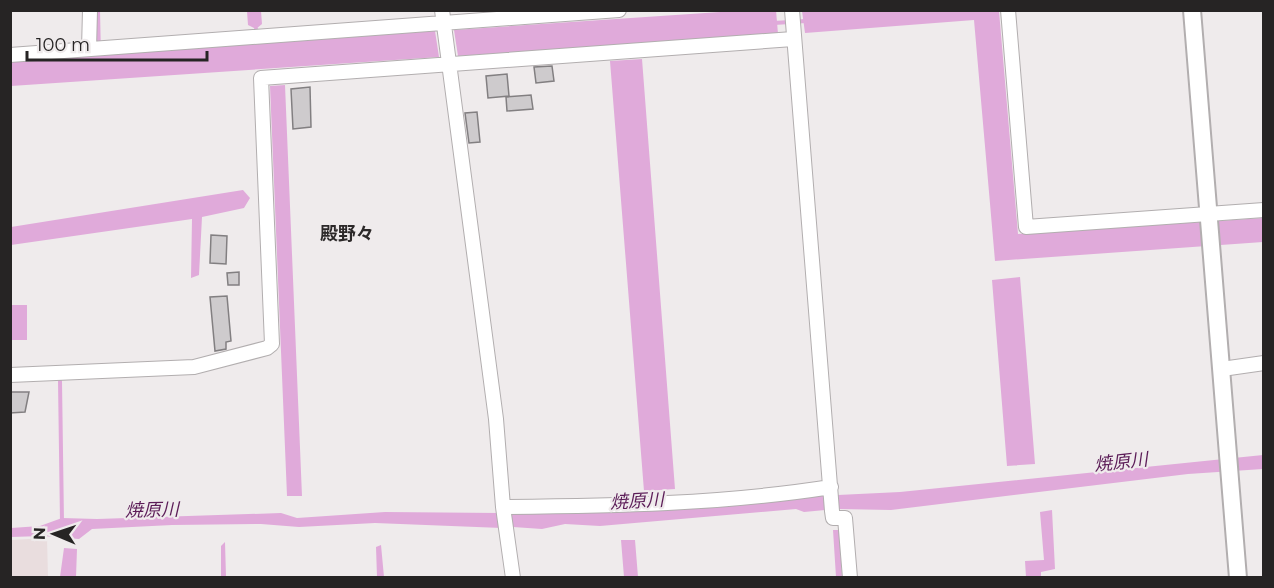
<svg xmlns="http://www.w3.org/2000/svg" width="1274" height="588" font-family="Montserrat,'Noto Sans JP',sans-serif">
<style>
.built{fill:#e9ddde}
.water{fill:#e0aada}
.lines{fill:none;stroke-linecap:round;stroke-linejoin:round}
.stream{stroke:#e0aada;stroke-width:4}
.building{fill:#cecbcd;stroke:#827f81;stroke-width:1.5}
.minor-casing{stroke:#b2aeaf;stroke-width:16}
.tertiary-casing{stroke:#b2aeaf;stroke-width:20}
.minor{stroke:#fff;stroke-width:14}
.tertiary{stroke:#fff;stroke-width:16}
.labels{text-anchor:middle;stroke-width:4.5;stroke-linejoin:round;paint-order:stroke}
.neighbourhood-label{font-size:18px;font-weight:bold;fill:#2c2929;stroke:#efebec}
.water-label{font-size:18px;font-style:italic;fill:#5c1d58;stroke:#efebec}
</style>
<rect width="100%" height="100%" fill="#efebec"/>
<!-- built -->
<path class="built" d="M 47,538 L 48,577 L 11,577 L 11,540 Z"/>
<!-- water -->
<path class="water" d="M 776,10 L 778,34 L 458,56 L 454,30 L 735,11 Z
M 247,11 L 261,11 L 262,24 L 256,29 L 248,25 Z
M 802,11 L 999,11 L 1018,234 L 1263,218 L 1263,242 L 995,261 L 974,20 L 805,33 Z
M 435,31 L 439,57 L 11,86 L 11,62 Z
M 642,59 L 675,489 L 644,491 L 610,61 Z
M 285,85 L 302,496 L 287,496 L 270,86 Z
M 243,190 L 250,198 L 244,208 L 202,217 L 199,275 L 191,278 L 192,219 L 11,245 L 11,227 Z
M 1020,277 L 1035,464 L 1007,466 L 992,280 Z
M 11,305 L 27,305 L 27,340 L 11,340 Z
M 1263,455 L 1263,469 L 1188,474 L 891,510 L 839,509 L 838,495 L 900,492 Z
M 824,495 L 825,510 L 804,512 L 796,509 L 600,526 L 565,524 L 542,529 L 513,527 L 510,513 C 614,515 721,509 824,495 Z
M 1052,510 L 1055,569 L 1041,572 L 1041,577 L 1026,577 L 1025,561 L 1044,560 L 1040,512 Z
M 385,512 L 500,513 L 502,528 L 375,523 L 299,527 L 261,524 L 172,525 L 92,529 L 79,539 L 43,536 L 11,537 L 11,528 L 40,526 L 62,518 L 97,519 L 281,513 L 297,518 Z
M 833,530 L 839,530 L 842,577 L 836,577 Z
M 621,540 L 635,540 L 638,577 L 624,577 Z
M 225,542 L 226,577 L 221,577 L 221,546 Z
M 381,545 L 384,577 L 377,577 L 376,547 Z
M 64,548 L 77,549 L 76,577 L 60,577 Z"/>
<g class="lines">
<!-- stream -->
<path class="stream" d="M 98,10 L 99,56
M 774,23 L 806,21
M 256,29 L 257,44
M 60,381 L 62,522"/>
</g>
<!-- building -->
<path class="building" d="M 552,66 L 554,81 L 536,83 L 534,67 Z
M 507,74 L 509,96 L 488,98 L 486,76 Z
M 310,87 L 311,127 L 293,129 L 291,89 Z
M 531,95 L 533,109 L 507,111 L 506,97 Z
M 477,112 L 480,142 L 469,143 L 465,113 Z
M 211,235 L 227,236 L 226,264 L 210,263 Z
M 239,272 L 239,285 L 228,285 L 227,273 Z
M 227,296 L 231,341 L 226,342 L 226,349 L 215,351 L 210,297 Z
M 10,392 L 29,392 L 25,412 L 10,413 Z"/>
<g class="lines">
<!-- minor casing -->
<g class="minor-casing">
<path id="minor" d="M 442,10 L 496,419 L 503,507 L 513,578
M 792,10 L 832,511 L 833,518 L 845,518 L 850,578
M 1008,10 L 1026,227 L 1264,210
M 89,49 L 90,10
M 10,55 L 619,10
M 1222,369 L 1264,363
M 10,375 L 194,367 L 267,348 L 272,344 L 261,78 L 793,39
M 503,507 C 612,506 723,504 831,487"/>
</g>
<!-- tertiary casing -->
<g class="tertiary-casing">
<path id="tertiary" d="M 1192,10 L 1238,578"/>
</g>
<!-- minor -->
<use href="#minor" class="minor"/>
<!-- tertiary -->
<use href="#tertiary" class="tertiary"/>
</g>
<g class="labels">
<!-- neighbourhood labels -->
<g class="neighbourhood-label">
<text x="347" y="240">殿野々</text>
</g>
<!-- water labels -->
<g class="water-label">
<text transform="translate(1121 462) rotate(-6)" y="6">焼原川</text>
<text transform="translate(637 501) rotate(-3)" y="6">焼原川</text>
<text transform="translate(152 510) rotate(-1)" y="6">焼原川</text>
</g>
</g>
<!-- border -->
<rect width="1274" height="588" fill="none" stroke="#262424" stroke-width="24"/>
<!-- north arrow -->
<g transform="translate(54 534) rotate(272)" stroke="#efebec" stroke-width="4.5" paint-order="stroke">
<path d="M0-4.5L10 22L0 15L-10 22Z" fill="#262424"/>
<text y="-9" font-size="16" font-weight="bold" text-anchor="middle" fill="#262424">N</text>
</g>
<!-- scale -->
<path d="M27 51v9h180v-9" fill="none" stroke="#262424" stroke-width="3"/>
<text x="36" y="51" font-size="18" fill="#262424" stroke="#efebec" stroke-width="4.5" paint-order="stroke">100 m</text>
</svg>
